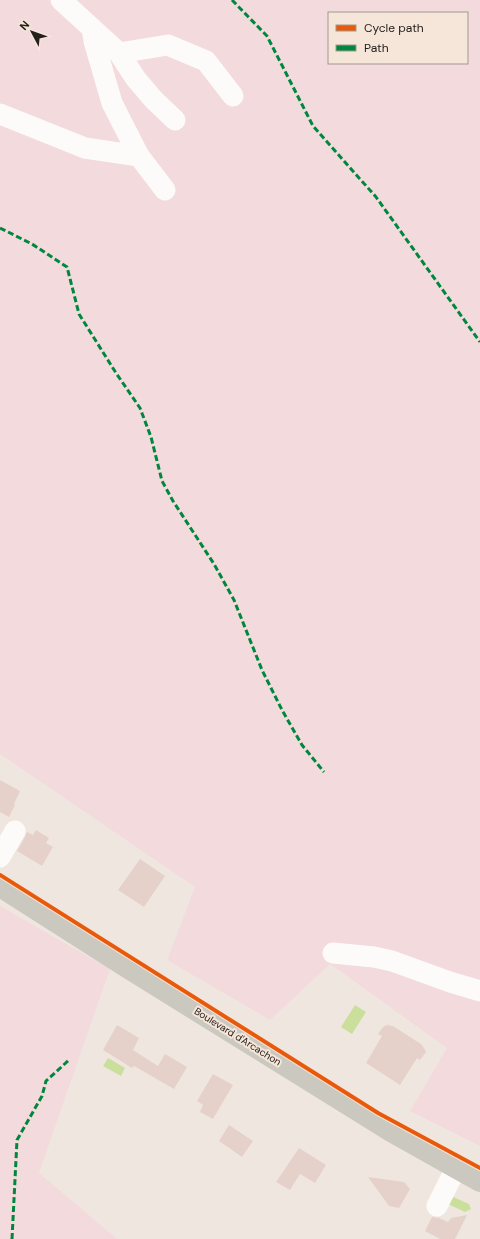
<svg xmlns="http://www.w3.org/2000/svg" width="480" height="1239" font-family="'DM Sans',sans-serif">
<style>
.green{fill:#f3dadc;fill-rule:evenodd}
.water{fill:#cadf9b}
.building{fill:#e5d1ca}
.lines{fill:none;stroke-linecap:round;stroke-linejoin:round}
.minor{stroke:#fdfbfa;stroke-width:21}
.major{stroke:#cbc8c0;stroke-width:22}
.quiet{stroke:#00873e;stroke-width:3;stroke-dasharray:6 3;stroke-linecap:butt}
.cycleway-casing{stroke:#f5e6d9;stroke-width:6}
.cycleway{stroke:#e8590c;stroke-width:4}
.labels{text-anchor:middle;stroke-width:4;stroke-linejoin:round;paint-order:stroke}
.street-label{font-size:10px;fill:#26201c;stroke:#f5e6d9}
</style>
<rect width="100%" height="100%" fill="#efe7df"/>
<!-- green -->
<path class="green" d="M 0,0 L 480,0 L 480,1146 L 410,1111 L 447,1048 L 330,964 L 270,1020 L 167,960 L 195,887 L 0,754 ZM 329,13 L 467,13 L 467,63 L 329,63 Z
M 0,906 L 110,969 L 39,1173 L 117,1239 L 0,1239 Z"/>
<!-- water -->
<path class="water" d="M 355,1005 L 366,1012 L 352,1034 L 341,1027 Z
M 108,1058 L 125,1068 L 121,1076 L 103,1066 Z
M 451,1196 L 469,1204 L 471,1209 L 465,1212 L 448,1204 Z"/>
<!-- building -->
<path class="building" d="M 0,780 L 20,791 L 14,804 L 15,805 L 9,817 L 0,812 Z
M 36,830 L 49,838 L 46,843 L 53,847 L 42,866 L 17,851 L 25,837 L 27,832 L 33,835 Z
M 140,859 L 165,876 L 144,907 L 118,890 Z
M 117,1025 L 139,1038 L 133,1050 L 158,1066 L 165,1054 L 187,1067 L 174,1089 L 134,1066 L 132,1068 L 103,1050 Z
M 387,1025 L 393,1026 L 421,1044 L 424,1048 L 426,1052 L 420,1060 L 417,1058 L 400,1085 L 366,1063 L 382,1036 L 378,1034 L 383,1027 Z
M 213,1074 L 233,1085 L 213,1119 L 200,1112 L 203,1105 L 197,1101 Z
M 229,1125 L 253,1141 L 242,1157 L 219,1141 Z
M 299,1148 L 326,1165 L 315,1183 L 300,1174 L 290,1190 L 276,1182 Z
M 368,1177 L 404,1182 L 410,1189 L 399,1208 L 389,1206 Z
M 467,1215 L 455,1239 L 440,1239 L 425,1231 L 432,1217 L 439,1218 L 448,1222 L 451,1218 Z"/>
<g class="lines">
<!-- minor -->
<path class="minor" d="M 61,0 L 119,53 L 136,79 L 154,100 L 175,120
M 92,28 L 94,41 L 112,103 L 139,156
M 119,53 L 168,45 L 206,61 L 233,96
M 0,114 L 85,148 L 139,156 L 165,190
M 0,857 L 15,831
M 333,953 L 374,957 L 392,961 L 450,982 L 480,991
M 437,1206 L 456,1168"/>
<!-- major -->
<path class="major" d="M 0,886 L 127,967 L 391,1131 L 480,1181"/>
<!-- quiet -->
<path class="quiet" d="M 232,0 L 267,36 L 313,126 L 376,197 L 480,342
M 0,228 L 32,244 L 67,267 L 79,314 L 116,373 L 140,408 L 151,437 L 162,481 L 173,501 L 214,564 L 234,600 L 262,670 L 282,710 L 302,745 L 324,772
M 12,1239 L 17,1140 L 42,1096 L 46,1081 L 69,1060"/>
<!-- cycleway casing -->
<g class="cycleway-casing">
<path id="cycleway" d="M 0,875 L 378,1113 L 480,1168"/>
</g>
<!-- cycleway -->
<use href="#cycleway" class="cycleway"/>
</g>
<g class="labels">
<!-- street labels -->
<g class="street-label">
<text transform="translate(238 1036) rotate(32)" y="4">Boulevard d'Arcachon</text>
</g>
</g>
<!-- legend -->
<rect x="328" y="12" width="140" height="52" fill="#f5e6d9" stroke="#a2978d"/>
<rect x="336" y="25" width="20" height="6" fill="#e8590c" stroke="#a2978d"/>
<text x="364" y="32" font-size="12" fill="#26201c">Cycle path</text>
<rect x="336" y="45" width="20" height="6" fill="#00873e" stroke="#a2978d"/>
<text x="364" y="52" font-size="12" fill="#26201c">Path</text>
<!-- north arrow -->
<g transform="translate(32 32) rotate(311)" stroke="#f5e6d9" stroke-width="3" paint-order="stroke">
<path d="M0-3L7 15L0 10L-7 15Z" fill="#26201c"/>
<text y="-6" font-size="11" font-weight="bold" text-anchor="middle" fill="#26201c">N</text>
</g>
</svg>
